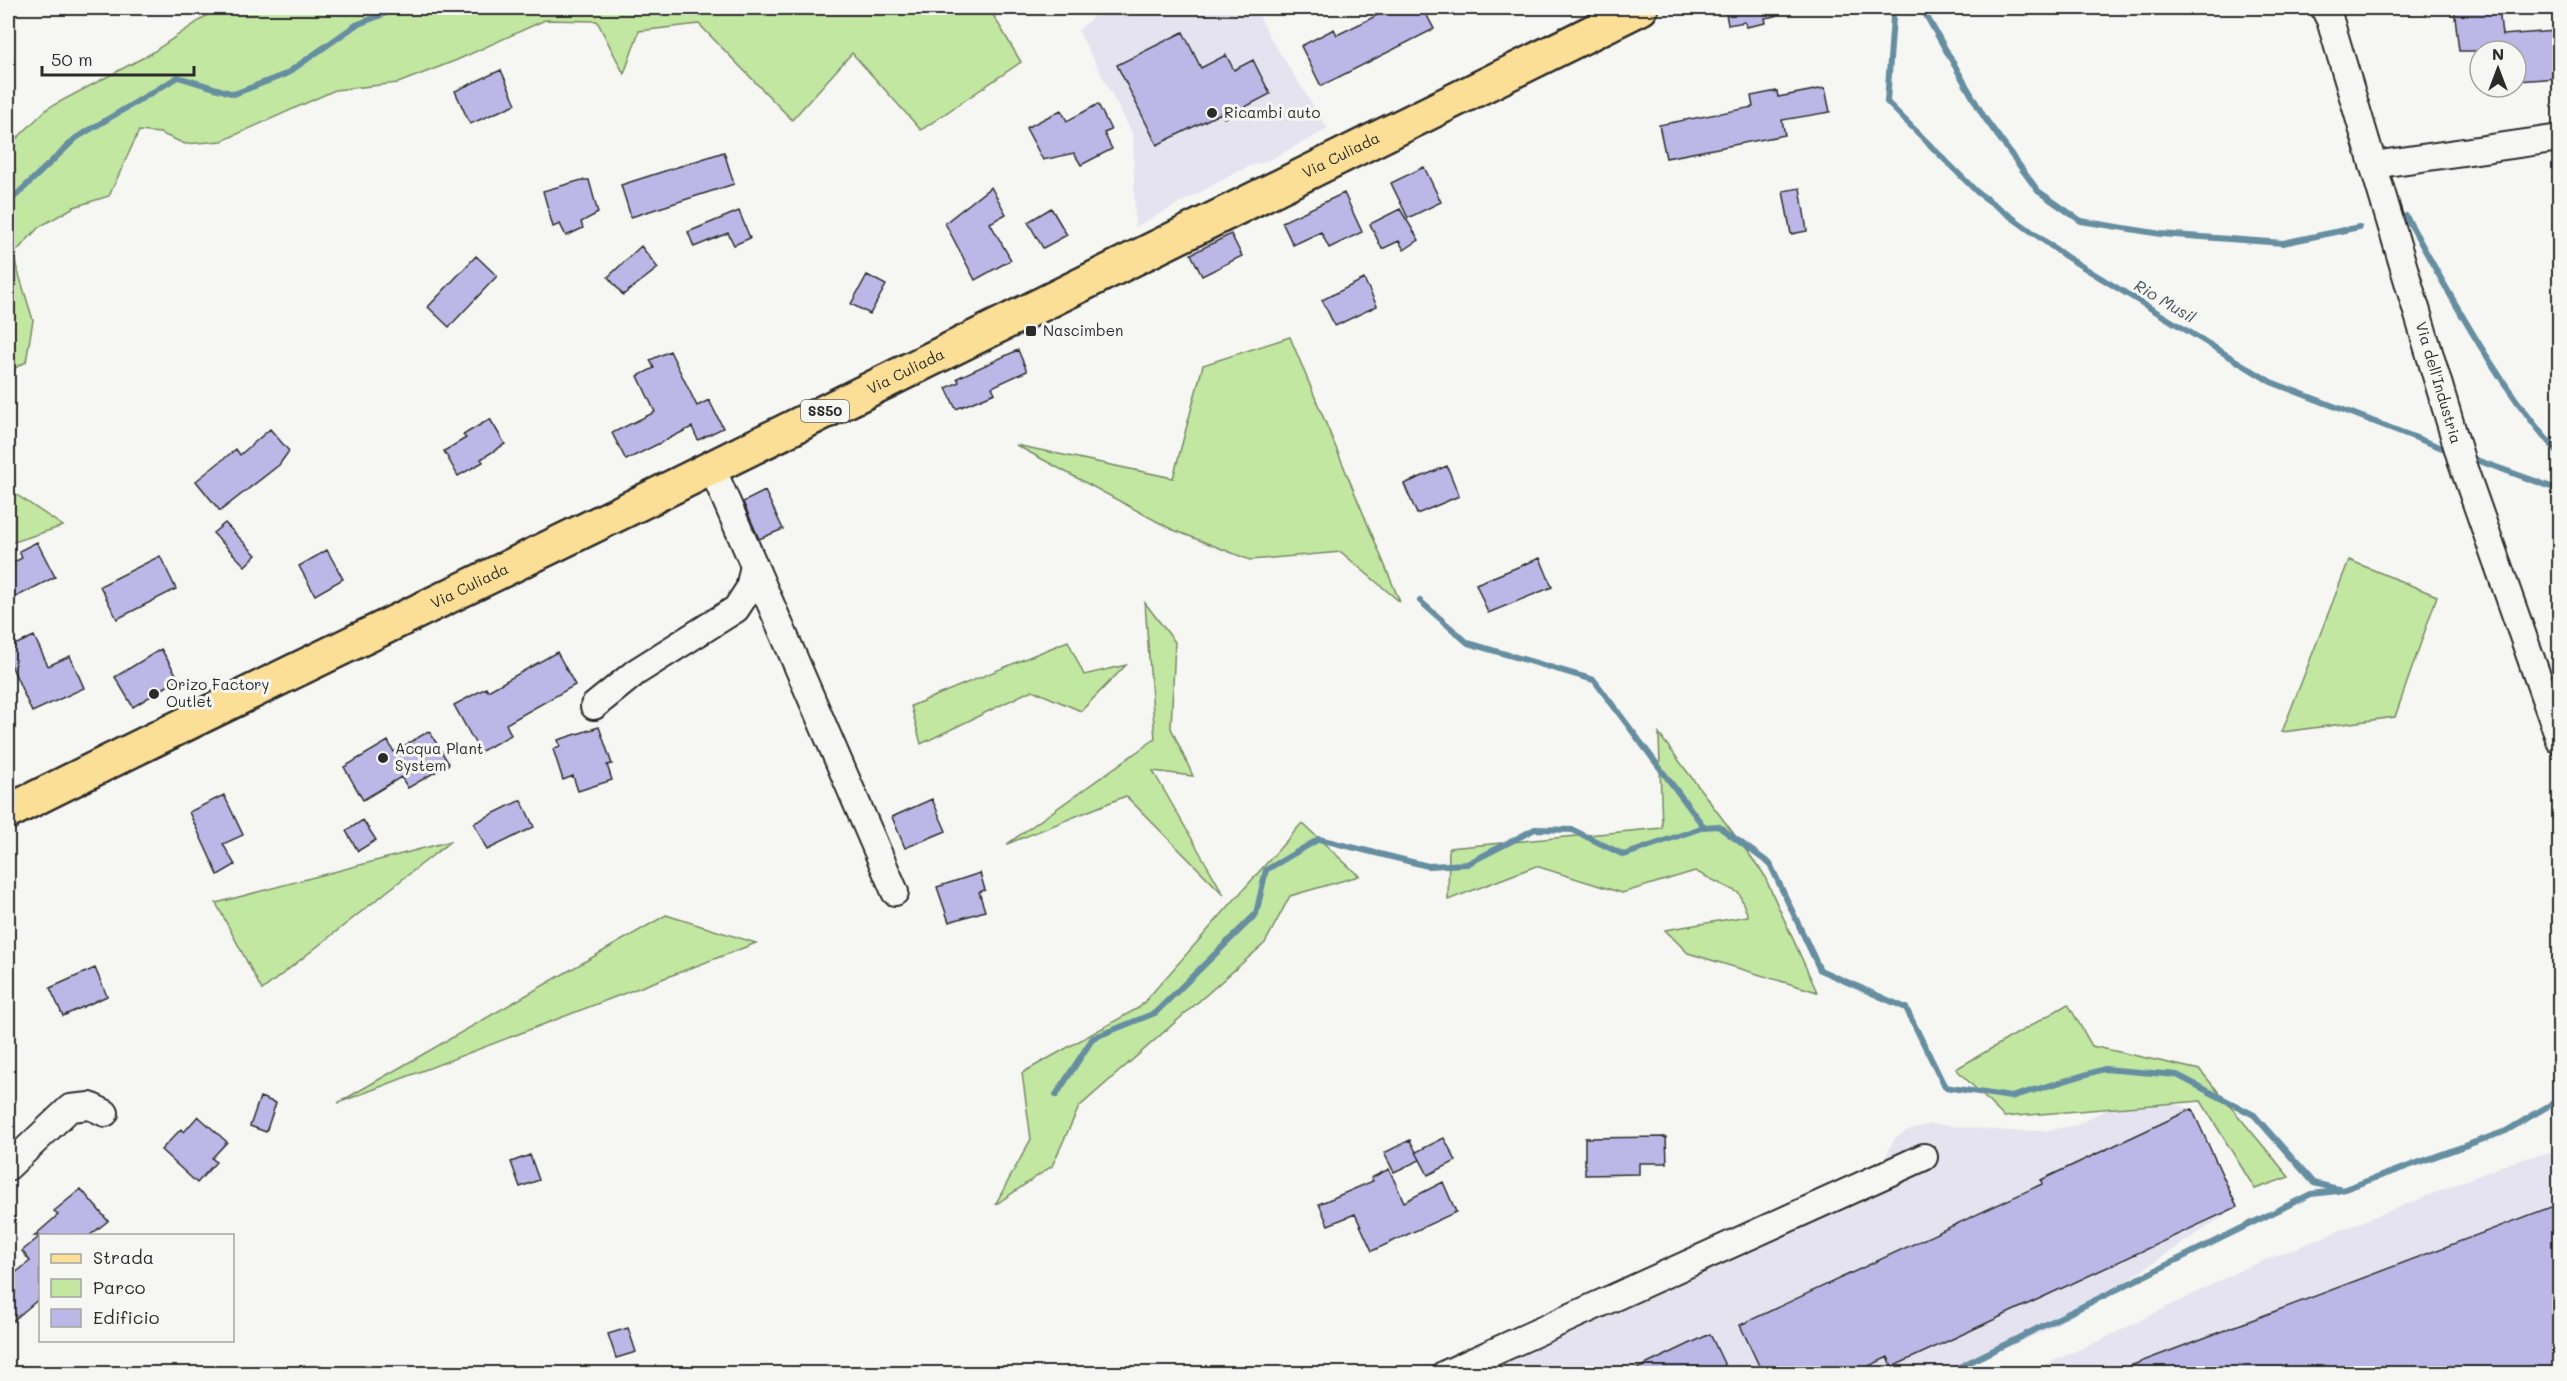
<svg xmlns="http://www.w3.org/2000/svg" width="2567" height="1381" font-family="Mali,sans-serif">
<style>
.built{fill:#e5e3ef}
.green{fill:#c2e7a1;stroke:#768966;stroke-width:1.5}
.lines{fill:none;stroke-linecap:round;stroke-linejoin:round}
.stream{stroke:#668ea1;stroke-width:6}
.building{fill:#bdb7e8;stroke:#2b2b2b;stroke-width:1.5}
.minor-casing{stroke:#2b2b2b;stroke-width:30}
.major-casing{stroke:#2b2b2b;stroke-width:38}
.minor{stroke:#f6f6f2;stroke-width:26}
.major{stroke:#fbdf96;stroke-width:33}
.poi-dot{fill:#2b2b2b;stroke:#f6f6f2;stroke-width:2}
.labels{text-anchor:middle;stroke-width:6;stroke-linejoin:round;paint-order:stroke}
.shield{fill:#f6f6f2;stroke:#686867;stroke-width:1.5}
.shield-label{font-size:14px;font-weight:bold;fill:#2b2b2b}
.poi-label{font-size:15px;fill:#2b2b2b;stroke:#f6f6f2;text-anchor:start}
.street-label{font-size:15px;fill:#2b2b2b;stroke:#f6f6f2}
.water-label{font-size:16px;font-style:italic;fill:#44545c;stroke:#f6f6f2}
</style>
<rect width="100%" height="100%" fill="#f6f6f2"/>
<filter id="ink" filterUnits="userSpaceOnUse"><feTurbulence type="fractalNoise" baseFrequency=".0167" numOctaves="2"/><feDisplacementMap in="SourceGraphic" scale="12" xChannelSelector="R" yChannelSelector="G"/><feConvolveMatrix kernelMatrix="1 2 1 2 8 2 1 2 1" color-interpolation-filters="sRGB"/></filter>
<g filter="url(#ink)">
<!-- built -->
<path class="built" d="M 1104,8 L 1255,8 L 1270,37 L 1328,129 L 1267,161 L 1249,166 L 1135,227 L 1133,135 L 1078,30 Z
M 2124,1100 L 2161,1100 L 2192,1109 L 2237,1207 L 2086,1308 L 2044,1331 L 1952,1373 L 1451,1374 L 1802,1215 L 1795,1200 L 1882,1164 L 1895,1138 L 1908,1130 L 1932,1124 L 2008,1131 L 2043,1131 L 2077,1125 Z
M 2559,1152 L 2559,1373 L 2023,1374 L 2101,1340 L 2243,1269 L 2512,1162 L 2538,1155 Z"/>
<!-- green -->
<path class="green" d="M 218,8 L 989,8 L 1021,62 L 921,130 L 852,53 L 792,120 L 699,24 L 639,31 L 624,74 L 597,21 L 545,20 L 457,60 L 398,83 L 335,90 L 222,141 L 185,144 L 160,133 L 139,131 L 109,196 L 74,207 L 39,227 L 13,255 L 33,320 L 26,362 L 8,372 L 8,147 L 48,108 L 150,54 Z
M 1290,337 L 1400,602 L 1341,552 L 1250,560 L 1171,529 L 1016,445 L 1173,478 L 1203,365 Z
M 8,489 L 63,526 L 8,544 Z
M 2349,560 L 2437,596 L 2395,717 L 2282,732 Z
M 1145,603 L 1175,642 L 1171,728 L 1193,776 L 1153,771 L 1224,895 L 1126,796 L 1007,844 L 1155,739 Z
M 1068,641 L 1084,675 L 1126,665 L 1081,711 L 1032,690 L 921,744 L 911,706 Z
M 1659,734 L 1763,873 L 1817,992 L 1688,953 L 1665,930 L 1748,916 L 1739,893 L 1695,871 L 1622,893 L 1536,866 L 1448,900 L 1449,848 L 1662,828 Z
M 1302,823 L 1359,876 L 1290,896 L 1265,943 L 1079,1107 L 1052,1166 L 995,1205 L 1031,1139 L 1022,1073 L 1140,1007 Z
M 451,841 L 262,990 L 216,903 Z
M 666,915 L 756,943 L 338,1103 Z
M 2068,1004 L 2092,1046 L 2200,1070 L 2289,1177 L 2255,1189 L 2201,1101 L 2004,1117 L 1956,1069 Z"/>
<g class="lines">
<!-- stream -->
<path class="stream" d="M 1889,8 L 1893,17 L 1887,102 L 1977,192 L 2065,256 L 2271,382 L 2450,451
M 1922,8 L 1984,117 L 2038,191 L 2081,221 L 2161,234 L 2283,243 L 2359,227
M 8,203 L 76,138 L 178,77 L 234,94 L 286,74 L 356,25 L 399,8
M 2406,216 C 2452,298 2497,385 2560,455
M 2468,457 L 2560,490
M 1420,601 L 1468,643 L 1594,680 L 1704,827
M 1056,1095 L 1093,1038 L 1155,1013 L 1256,914 L 1266,870 L 1319,839 L 1428,866 L 1467,864 L 1535,829 L 1573,830 L 1624,855 L 1704,827 L 1718,826 L 1770,864 L 1820,970 L 1906,1008 L 1945,1087 L 2011,1097 L 2104,1069 L 2177,1075 L 2254,1115 L 2314,1183 L 2342,1190 L 2506,1131 L 2560,1099
M 1945,1374 L 2311,1194 L 2338,1191"/>
</g>
<!-- building -->
<path class="building" d="M 1392,8 L 1423,8 L 1434,29 L 1321,86 L 1301,46 L 1334,29 L 1337,35 Z
M 1725,8 L 1775,8 L 1776,16 L 1765,18 L 1766,23 L 1746,27 L 1745,22 L 1728,25 Z
M 2454,8 L 2499,8 L 2502,35 L 2555,31 L 2558,78 L 2516,81 L 2516,51 L 2459,51 Z
M 1183,32 L 1201,68 L 1226,55 L 1234,70 L 1253,60 L 1270,94 L 1224,118 L 1221,113 L 1157,145 L 1117,65 Z
M 501,70 L 516,104 L 470,124 L 455,91 Z
M 1825,88 L 1830,112 L 1782,120 L 1785,135 L 1666,158 L 1659,125 L 1753,107 L 1751,96 L 1777,91 L 1778,97 Z
M 1098,104 L 1111,130 L 1104,133 L 1112,149 L 1081,165 L 1074,153 L 1043,160 L 1026,128 L 1061,110 L 1067,121 Z
M 724,152 L 734,184 L 631,217 L 621,185 Z
M 1424,167 L 1441,202 L 1408,218 L 1391,183 Z
M 582,180 L 589,180 L 598,213 L 581,222 L 583,228 L 566,236 L 560,224 L 553,227 L 543,191 Z
M 991,187 L 1006,214 L 990,223 L 1011,260 L 975,280 L 945,223 Z
M 1800,188 L 1807,231 L 1791,234 L 1783,191 Z
M 1344,193 L 1362,232 L 1329,248 L 1321,232 L 1293,245 L 1282,222 Z
M 1051,208 L 1067,235 L 1043,248 L 1028,222 Z
M 1400,209 L 1419,240 L 1404,250 L 1399,241 L 1382,249 L 1370,224 Z
M 739,211 L 750,238 L 734,245 L 728,233 L 694,247 L 688,232 Z
M 1231,234 L 1242,256 L 1202,276 L 1191,254 Z
M 641,246 L 658,268 L 623,295 L 608,277 Z
M 476,256 L 497,276 L 449,327 L 428,307 Z
M 867,275 L 886,285 L 870,314 L 851,304 Z
M 1364,279 L 1377,306 L 1335,326 L 1322,300 Z
M 1018,350 L 1027,371 L 992,387 L 995,393 L 956,409 L 946,388 L 959,382 L 957,378 Z
M 670,351 L 697,406 L 709,400 L 723,428 L 698,440 L 692,427 L 626,460 L 612,433 L 655,412 L 638,376 L 654,368 L 650,360 Z
M 490,419 L 505,444 L 481,459 L 483,462 L 458,476 L 444,451 L 466,438 L 463,435 Z
M 270,429 L 289,451 L 279,465 L 220,511 L 196,481 L 236,449 L 240,455 Z
M 1447,466 L 1459,496 L 1417,514 L 1404,484 Z
M 765,491 L 783,529 L 759,539 L 743,502 Z
M 225,523 L 256,555 L 245,566 L 213,533 Z
M 37,542 L 55,577 L 8,601 L 8,565 L 22,558 L 19,551 Z
M 327,550 L 343,579 L 315,595 L 299,566 Z
M 160,556 L 176,589 L 117,619 L 100,586 Z
M 1540,558 L 1552,587 L 1488,613 L 1476,584 Z
M 34,636 L 48,666 L 70,656 L 84,688 L 32,712 L 8,658 L 8,648 Z
M 161,649 L 179,679 L 133,707 L 115,677 Z
M 557,652 L 575,685 L 506,724 L 511,735 L 480,752 L 454,705 L 486,688 L 488,691 Z
M 599,727 L 612,764 L 607,765 L 612,780 L 578,791 L 573,776 L 563,780 L 553,749 L 560,746 L 558,740 Z
M 429,731 L 449,764 L 408,788 L 401,777 L 363,800 L 344,767 L 388,741 L 394,752 Z
M 224,795 L 243,835 L 223,844 L 235,865 L 218,875 L 189,812 Z
M 932,799 L 946,831 L 905,848 L 892,817 Z
M 521,800 L 534,827 L 487,850 L 474,823 Z
M 363,820 L 376,840 L 358,851 L 346,831 Z
M 980,873 L 985,890 L 979,892 L 985,911 L 949,922 L 937,887 Z
M 95,968 L 107,996 L 63,1016 L 50,988 Z
M 260,1097 L 276,1103 L 266,1132 L 250,1126 Z
M 2192,1109 L 2237,1207 L 1892,1367 L 1888,1357 L 1852,1374 L 1763,1374 L 1740,1325 L 2042,1184 L 2041,1180 Z
M 198,1116 L 227,1142 L 212,1158 L 216,1162 L 197,1183 L 161,1150 L 181,1129 L 184,1132 Z
M 1666,1137 L 1667,1163 L 1639,1163 L 1639,1174 L 1585,1175 L 1585,1138 Z
M 1444,1138 L 1456,1161 L 1428,1175 L 1416,1152 Z
M 1410,1140 L 1420,1160 L 1394,1172 L 1384,1153 Z
M 530,1155 L 539,1180 L 520,1187 L 511,1162 Z
M 1389,1169 L 1404,1202 L 1443,1182 L 1456,1212 L 1372,1251 L 1355,1214 L 1328,1225 L 1319,1204 L 1373,1181 L 1371,1178 Z
M 81,1189 L 108,1221 L 89,1236 L 34,1236 L 58,1215 L 54,1211 Z
M 2559,1204 L 2559,1374 L 2114,1374 L 2114,1372 Z
M 40,1236 L 40,1298 L 8,1325 L 8,1279 L 30,1261 L 22,1251 Z
M 628,1328 L 636,1352 L 616,1358 L 608,1334 Z
M 1710,1334 L 1729,1374 L 1626,1374 Z"/>
<g class="lines">
<!-- minor casing -->
<g class="minor-casing">
<g id="minor">
<path id="s1" d="M 2324,8 L 2330,20 L 2463,466 L 2560,741"/>
<path d="M 2373,165 L 2560,138"/>
<path d="M 712,468 L 895,892"/>
<path d="M 594,706 L 636,672 L 736,609 L 749,589 L 754,565"/>
<path d="M 8,1167 L 70,1108 L 90,1106 L 105,1113"/>
<path d="M 1445,1374 L 1924,1157"/>
</g>
</g>
<!-- major casing -->
<g class="major-casing">
<g id="major">
<path id="s2" d="M 8,812 C 242,694 480,583 715,466 C 1024,314 1331,159 1641,8"/>
</g>
</g>
<!-- minor -->
<use href="#minor" class="minor"/>
<!-- major -->
<use href="#major" class="major"/>
</g>
</g>
<!-- markers -->
<g class="poi-dot">
<circle cx="1212" cy="113" r="6"/>
<rect x="1025" y="325" width="12" height="12" rx="3"/>
<circle cx="154" cy="694" r="6"/>
<circle cx="383" cy="758" r="6"/>
</g>
<g class="labels">
<!-- shield labels -->
<rect class="shield" x="801" y="400" width="48" height="22" rx="4.5"/>
<g class="shield-label">
<text x="825" y="416">SS50</text>
</g>
<!-- poi labels -->
<g class="poi-label">
<text x="1224" y="118">Ricambi auto</text>
<text x="1043" y="336">Nascimben</text>
<text x="166" y="690">Orizo Factory<tspan x="166" dy="17">Outlet</tspan></text>
<text x="395" y="754">Acqua Plant<tspan x="395" dy="17">System</tspan></text>
</g>
<!-- street labels -->
<g class="street-label">
<text dy="5" stroke="none"><textPath href="#s2" startOffset="1486">Via Culiada</textPath></text>
<text dy="5" stroke="none"><textPath href="#s2" startOffset="1000">Via Culiada</textPath></text>
<text dy="5" stroke="none"><textPath href="#s1" startOffset="392">Via dell'Industria</textPath></text>
<text dy="5" stroke="none"><textPath href="#s2" startOffset="514">Via Culiada</textPath></text>
</g>
<!-- water labels -->
<g class="water-label">
<text transform="translate(2165 301) rotate(31)" y="6">Rio Musil</text>
</g>
</g>
<!-- margin -->
<rect width="2567" height="1381" fill="none" stroke="#f6f6f2" stroke-width="30"/>
<rect x="15" y="15" width="2537" height="1351" fill="none" stroke="#2b2b2b" stroke-width="2" filter="url(#ink)"/>
<!-- legend -->
<rect x="39" y="1234" width="195" height="108" fill="#f6f6f2" stroke="#a5a5a2" stroke-width="1.5"/>
<rect x="51" y="1254" width="30" height="9" fill="#fbdf96" stroke="#a5a5a2" stroke-width="1.5"/>
<text x="93" y="1264" font-size="18" fill="#2b2b2b">Strada</text>
<rect x="51" y="1279" width="30" height="18" fill="#c2e7a1" stroke="#a5a5a2" stroke-width="1.5"/>
<text x="93" y="1294" font-size="18" fill="#2b2b2b">Parco</text>
<rect x="51" y="1309" width="30" height="18" fill="#bdb7e8" stroke="#a5a5a2" stroke-width="1.5"/>
<text x="93" y="1324" font-size="18" fill="#2b2b2b">Edificio</text>
<!-- north arrow -->
<g transform="translate(2498 69)"><circle r="28" fill="#f6f6f2" stroke="#a5a5a2" stroke-width="1.5"/>
<path d="M0-4.5L10 22L0 15L-10 22Z" fill="#2b2b2b"/>
<text y="-9" font-size="16" font-weight="bold" text-anchor="middle" fill="#2b2b2b">N</text>
</g>
<!-- scale -->
<path d="M42 66v9h152v-9" fill="none" stroke="#2b2b2b" stroke-width="3"/>
<text x="51" y="66" font-size="18" fill="#2b2b2b" stroke="#f6f6f2" stroke-width="4.5" paint-order="stroke">50 m</text>
</svg>
